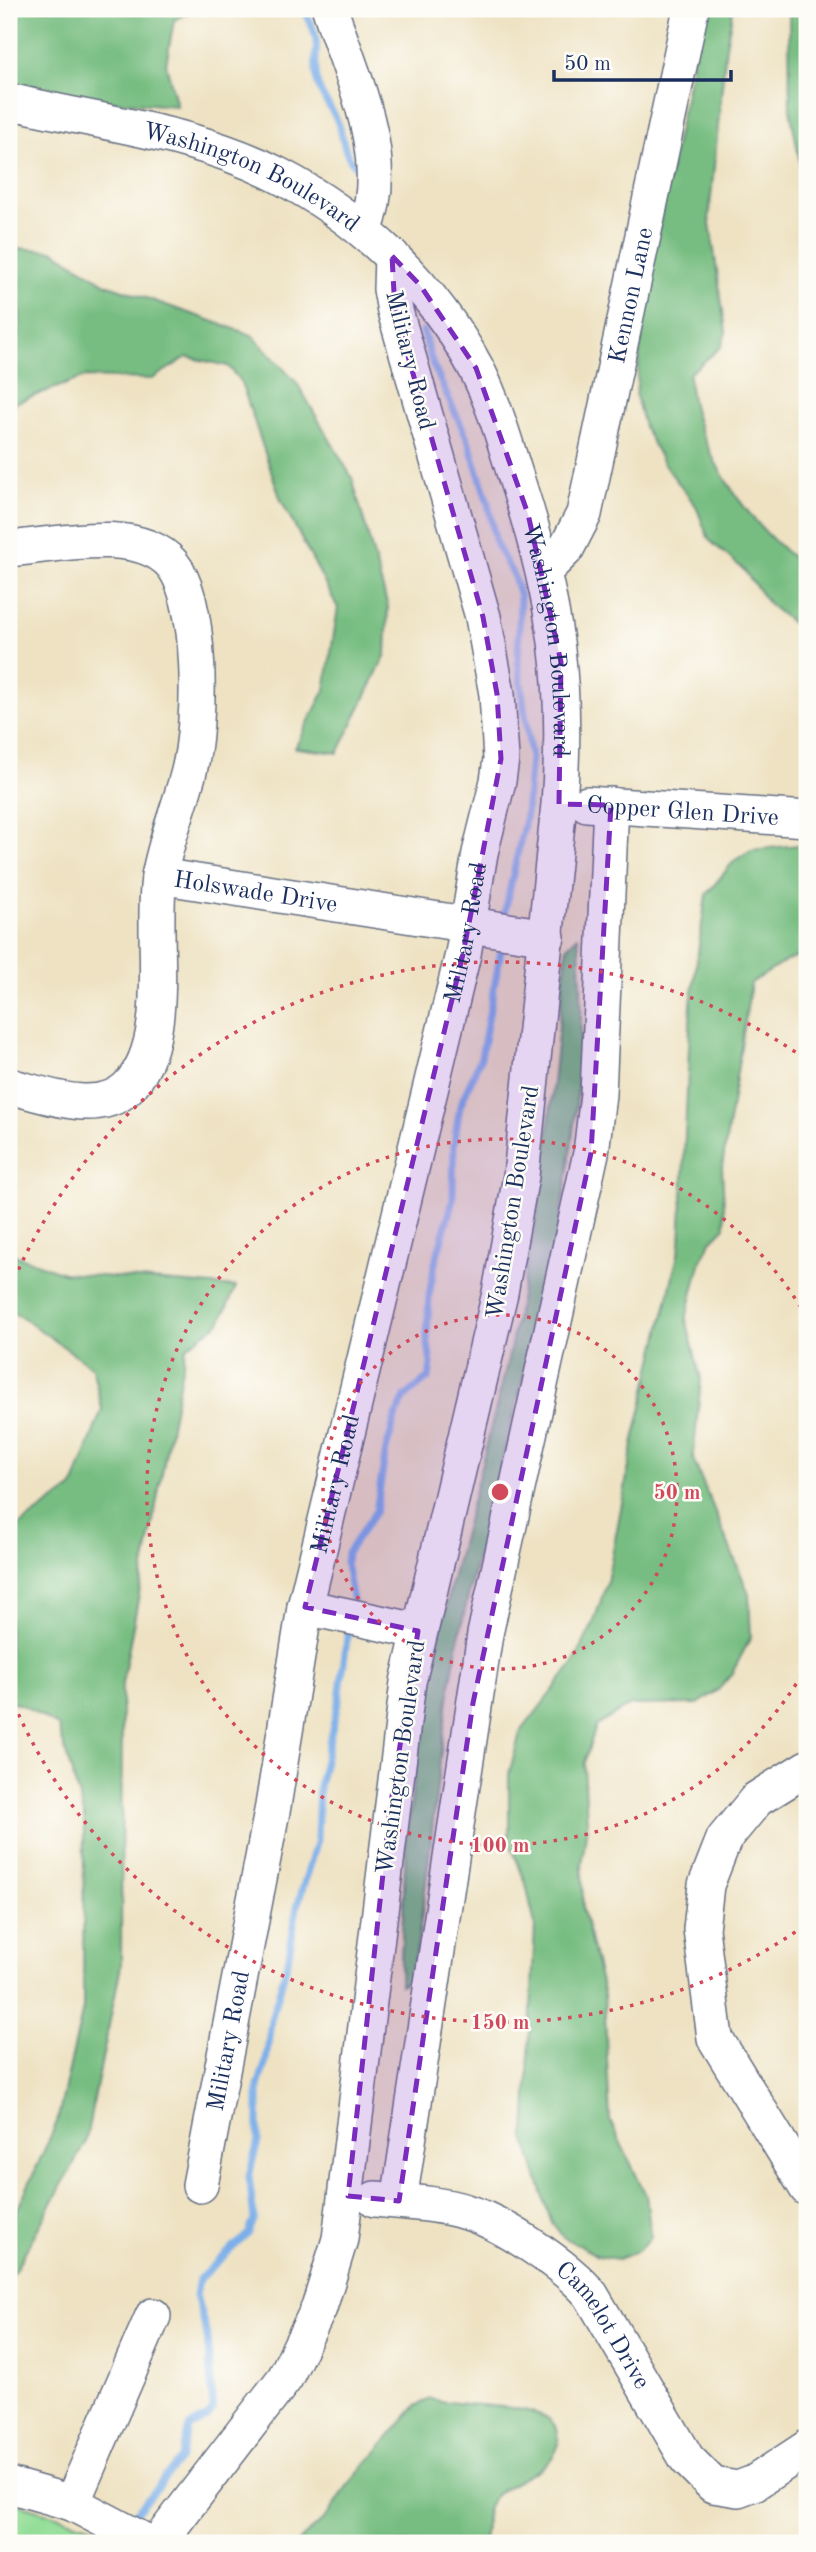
<svg xmlns="http://www.w3.org/2000/svg" width="816" height="2552" font-family="'Old Standard TT',serif">
<style>
.green{fill:#94de99;stroke:#58867c;stroke-width:2}
.forest{fill:#77bd81;stroke:#497670;stroke-width:2}
.lines{fill:none;stroke-linecap:round;stroke-linejoin:round}
.stream{stroke:#7cafe9;stroke-width:7}
.minor-casing{stroke:#656e81;stroke-width:38}
.minor{stroke:#fff;stroke-width:35}
.marked{fill:#7b2cbf;fill-opacity:0.2;stroke:#7b2cbf;stroke-width:5;stroke-dasharray:14 9;stroke-linejoin:round}
.ring{fill:none;stroke:#d1495b;stroke-width:3.5;stroke-dasharray:3.5 7}
.labels{text-anchor:middle;stroke-width:5;stroke-linejoin:round;paint-order:stroke}
.street-label{font-size:24px;fill:#1b2f5e;stroke:#fdfcf7}
.centre{fill:#d1495b;stroke:#fdfcf7;stroke-width:3.5}
.ring-label{font-size:21px;text-anchor:middle;font-weight:bold;fill:#d1495b;stroke:#fdfcf7;stroke-width:5;stroke-linejoin:round;paint-order:stroke}
</style>
<rect width="100%" height="100%" fill="#fdfcf7"/>
<filter id="ink" filterUnits="userSpaceOnUse"><feTurbulence type="fractalNoise" baseFrequency=".0143" numOctaves="2"/><feDisplacementMap in="SourceGraphic" scale="14" xChannelSelector="R" yChannelSelector="G"/><feConvolveMatrix kernelMatrix="1 2 1 2 8 2 1 2 1" color-interpolation-filters="sRGB"/></filter>
<filter id="wash" filterUnits="userSpaceOnUse"><feTurbulence type="fractalNoise" baseFrequency=".00686" numOctaves="4" result="noise"/><feDisplacementMap in="SourceGraphic" scale="28" xChannelSelector="R" yChannelSelector="G"/><feGaussianBlur stdDeviation="1.57" result="paint"/><feColorMatrix in="noise" values="0 0 0 0 0 0 0 0 0 0 0 0 0 0 0 0 0 1.4 0 .05"/><feComposite in="paint" operator="in"/></filter>
<g filter="url(#wash)">
<rect width="100%" height="100%" fill="#eee2c2"/>
<!-- green -->
<path class="green" d="M 12,2502 L 102,2530 L 100,2543 L 9,2543 Z"/>
<!-- forest -->
<path class="forest" d="M 9,9 L 196,9 L 174,20 L 166,64 L 177,106 L 39,96 L 9,88 Z
M 703,9 L 733,9 L 726,46 L 709,217 L 726,332 L 721,347 L 689,374 C 691,444 750,529 807,568 L 807,635 L 769,604 L 743,569 L 709,540 L 696,506 L 663,463 L 644,427 L 636,396 L 645,296 Z
M 789,9 L 807,9 L 807,200 L 790,109 Z
M 16,248 L 54,251 L 106,284 L 252,335 L 297,383 L 352,478 L 388,607 L 386,654 L 338,753 L 295,748 L 325,690 L 338,608 L 281,500 L 241,382 L 228,366 L 187,357 L 152,379 L 85,377 L 9,405 L 9,355 L 20,326 Z
M 807,844 L 807,954 L 786,961 L 751,983 L 722,1167 L 725,1227 L 711,1241 L 701,1260 L 686,1319 L 701,1379 L 693,1459 L 749,1594 L 751,1637 L 731,1675 L 718,1690 L 698,1704 L 631,1705 L 596,1726 L 584,1763 L 587,1824 L 582,1866 L 583,1910 L 604,1995 L 610,2121 L 646,2195 L 651,2237 L 638,2251 L 618,2259 L 598,2256 L 563,2237 L 551,2221 L 525,2138 L 535,1925 L 526,1884 L 509,1841 L 509,1774 L 520,1733 L 573,1664 L 593,1624 L 607,1582 L 634,1440 L 680,1246 L 691,1003 L 706,895 L 734,861 L 751,850 Z
M 578,936 C 600,1177 506,1409 458,1642 C 436,1753 432,1868 412,1979 L 400,1985 L 406,1844 L 421,1722 L 452,1580 L 508,1361 L 543,1182 L 567,947 Z
M 9,1253 L 63,1273 L 236,1287 L 220,1322 L 186,1347 L 122,1684 L 121,1966 L 85,2143 L 9,2281 L 9,2228 L 57,2122 L 83,2009 L 84,1814 L 58,1726 L 22,1705 L 9,1702 L 9,1533 L 73,1487 L 102,1409 L 92,1367 L 22,1317 L 9,1311 Z
M 430,2399 C 464,2407 516,2403 546,2417 C 551,2420 557,2427 558,2433 C 565,2472 507,2477 491,2501 C 484,2511 485,2531 483,2543 L 297,2543 L 329,2514 L 347,2486 L 416,2406 Z"/>
<g class="lines">
<!-- stream -->
<path class="stream" d="M 303,9 C 325,45 312,47 317,82 C 320,95 331,108 337,120 C 344,137 342,150 354,165
M 423,331 L 433,365 L 468,440 L 488,503 L 496,544 L 514,577 L 520,597 L 518,661 L 531,758 L 526,815 L 504,916
M 353,1601 L 346,1563 L 347,1553 L 376,1511 L 386,1450 L 396,1415 L 405,1397 L 429,1377 L 431,1364 L 427,1338 L 429,1296 L 435,1263 L 453,1200 L 454,1144 L 460,1106 L 481,1057 L 502,945
M 130,2520 L 181,2458 L 189,2427 L 207,2418 L 213,2410 L 207,2335 L 196,2295 L 199,2279 L 249,2233 L 254,2219 L 249,2176 L 258,2141 L 258,2086 L 266,2061 L 271,2020 L 288,1961 L 297,1907 L 317,1840 L 319,1786 L 339,1699 L 348,1631"/>
</g>
</g>
<g filter="url(#ink)">
<g class="lines">
<!-- minor casing -->
<g class="minor-casing">
<g id="minor">
<path d="M 330,9 C 352,79 394,158 364,231"/>
<path id="s1" d="M 9,101 C 99,123 195,132 278,175 C 361,218 432,285 476,368 C 495,405 506,447 519,487 C 556,602 568,684 559,804 L 521,1176 L 500,1293 L 408,1682 L 340,2239 L 319,2308 L 285,2378 L 158,2543"/>
<path d="M 9,549 C 55,545 138,525 172,564 C 203,601 201,725 189,771 C 180,807 165,841 159,878 C 150,938 175,1044 126,1089 C 96,1116 43,1094 9,1086"/>
<path id="s2" d="M 544,571 L 566,549 L 584,514 L 691,9"/>
<path id="s3" d="M 587,804 L 807,819"/>
<path id="s4" d="M 159,876 L 547,937"/>
<path d="M 305,1607 L 418,1631"/>
<path d="M 807,1768 L 757,1799 L 724,1839 L 706,1885 L 701,1929 L 715,2038 L 807,2188"/>
<path id="s5" d="M 200,2185 L 273,1806 L 305,1607 L 463,954 L 480,853 L 498,781 L 501,759 L 497,694 L 483,617 L 395,311 L 391,289 L 392,256"/>
<path id="s6" d="M 375,2199 C 405,2202 437,2203 466,2212 C 502,2222 568,2267 591,2295 L 687,2459 L 713,2485 L 738,2489 L 754,2483 L 807,2448"/>
<path d="M 399,2201 L 485,1634 L 591,1153 L 598,1094 L 611,805"/>
<path d="M 9,2485 L 72,2503 L 148,2543"/>
<path d="M 72,2503 L 153,2316"/>
</g>
</g>
<!-- minor -->
<use href="#minor" class="minor"/>
</g>
</g>
<!-- marked area -->
<path class="marked" d="M 392,256 L 420,285 L 476,368 L 528,514 L 561,662 L 559,804 L 611,805 L 591,1153 L 473,1703 L 399,2201 L 348,2196 L 390,1809 L 418,1631 L 305,1607 L 463,954 L 501,759 L 497,694 L 483,617 L 395,311 Z"/>
<!-- distance rings -->
<g class="ring">
<circle cx="500" cy="1492" r="177"/>
<path d="M807 1666A353 353 0 1 1 807 1318"/>
<path d="M804 1926A530 530 0 0 1 10 1695M10 1289A530 530 0 0 1 804 1058"/>
</g>
<g class="labels">
<!-- street labels -->
<g class="street-label">
<text dy="8" stroke="none"><textPath href="#s1" startOffset="256">Washington Boulevard</textPath></text>
<text dy="8" stroke="none"><textPath href="#s2" startOffset="294">Kennon Lane</textPath></text>
<text transform="translate(411 360) rotate(76)" y="8">Military Road</text>
<text dy="8" stroke="none"><textPath href="#s1" startOffset="844">Washington Boulevard</textPath></text>
<text dy="8" stroke="none"><textPath href="#s3" startOffset="96">Copper Glen Drive</textPath></text>
<text dy="8" stroke="none"><textPath href="#s4" startOffset="98">Holswade Drive</textPath></text>
<text dy="8" stroke="none"><textPath href="#s5" startOffset="1281">Military Road</textPath></text>
<text transform="translate(512 1202) rotate(-81)" y="8">Washington Boulevard</text>
<text dy="8" stroke="none"><textPath href="#s5" startOffset="714">Military Road</textPath></text>
<text transform="translate(400 1757) rotate(-82)" y="8">Washington Boulevard</text>
<text dy="8" stroke="none"><textPath href="#s5" startOffset="147">Military Road</textPath></text>
<text dy="8" stroke="none"><textPath href="#s6" startOffset="275">Camelot Drive</textPath></text>
</g>
</g>
<circle cx="500" cy="1492" r="10" class="centre"/>
<g class="ring-label">
<text x="677" y="1499">50 m</text>
<text x="500" y="1852">100 m</text>
<text x="500" y="2029">150 m</text>
</g>
<!-- margin -->
<rect width="816" height="2552" fill="none" stroke="#fdfcf7" stroke-width="35"/>
<!-- scale -->
<path d="M554 70v10h177v-10" fill="none" stroke="#1b2f5e" stroke-width="3.5"/>
<text x="564" y="70" font-size="21" fill="#1b2f5e" stroke="#fdfcf7" stroke-width="5" paint-order="stroke">50 m</text>
</svg>
